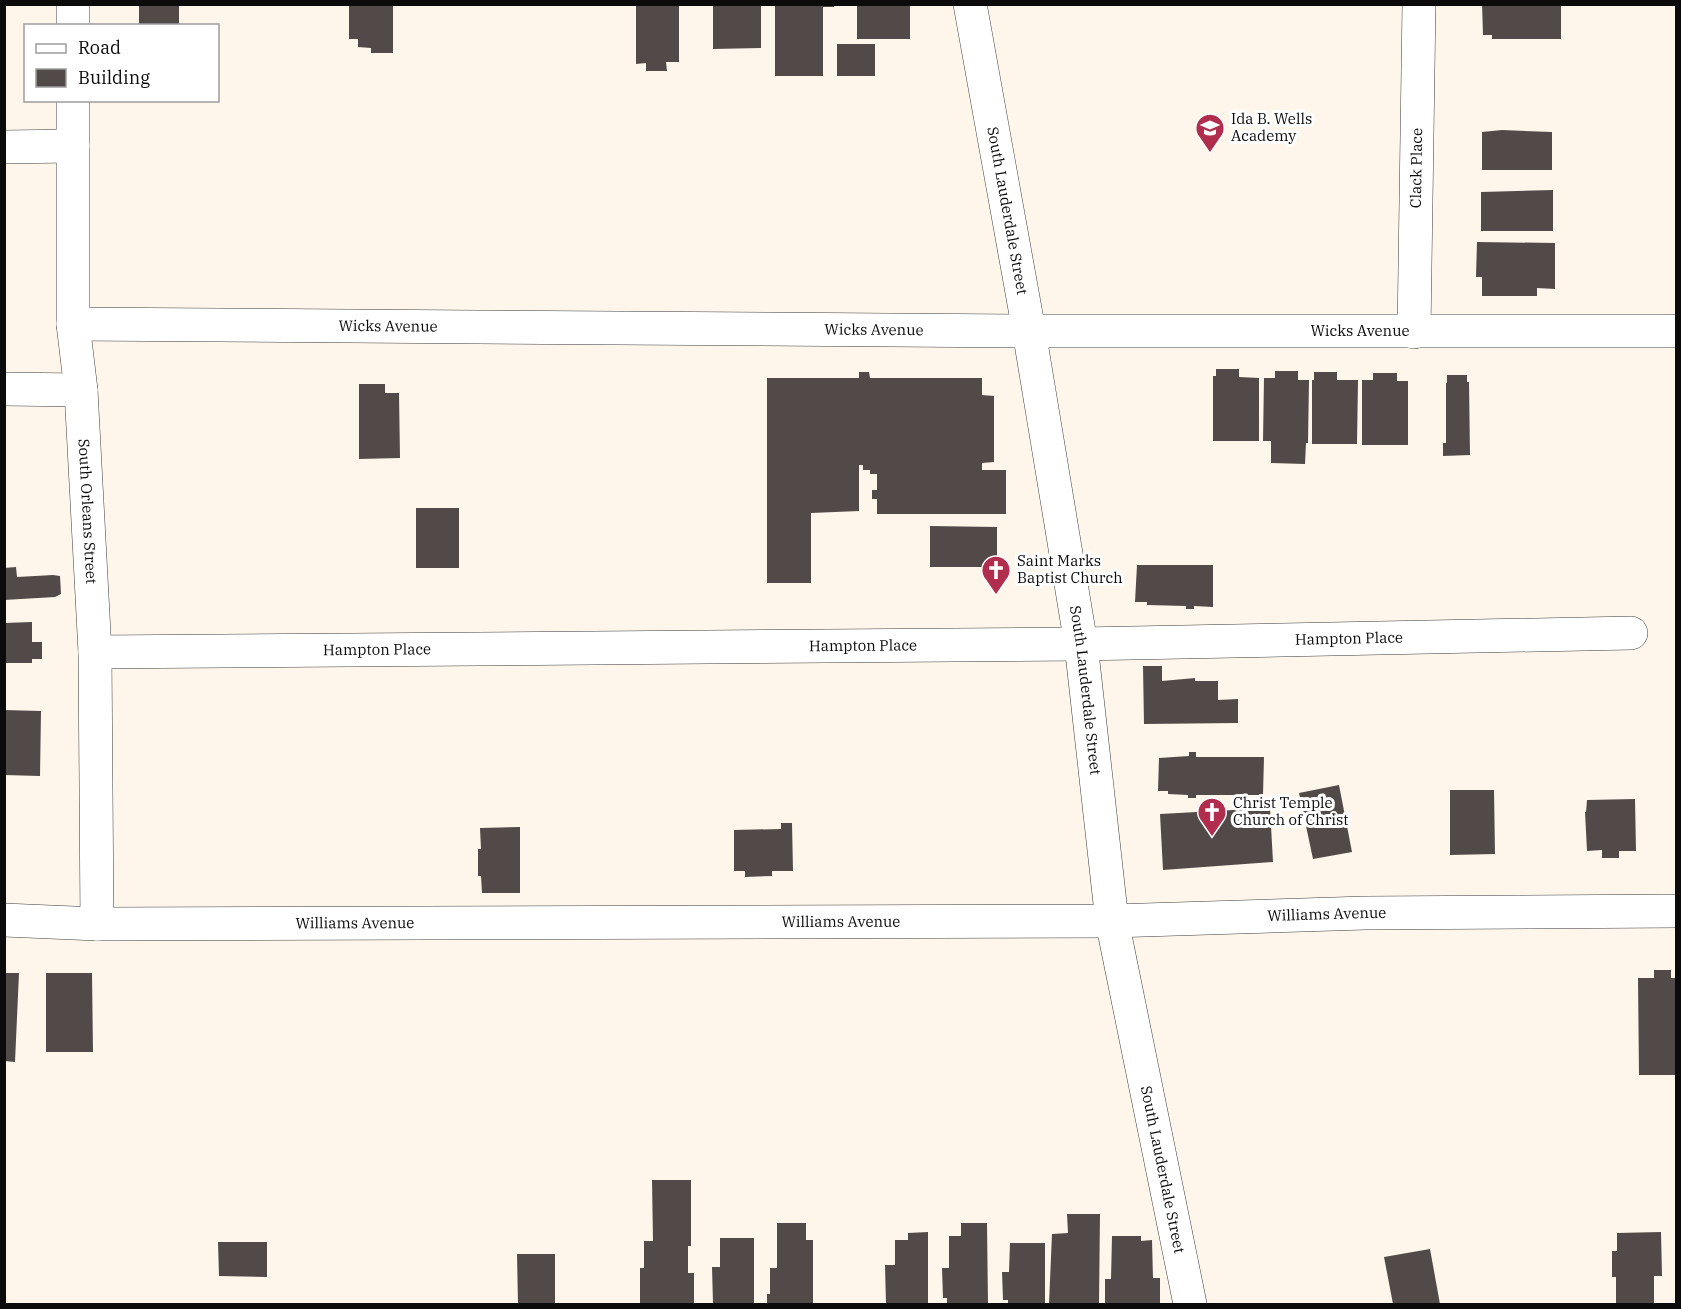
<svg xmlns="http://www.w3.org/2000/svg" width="1681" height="1309" font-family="'IBM Plex Serif',serif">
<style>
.building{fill:#524a48}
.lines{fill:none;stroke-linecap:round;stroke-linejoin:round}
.minor-casing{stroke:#3e3e3e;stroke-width:34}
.minor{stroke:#fff;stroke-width:33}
.labels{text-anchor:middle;stroke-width:6;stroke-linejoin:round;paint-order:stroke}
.poi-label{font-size:15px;fill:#0b0b0b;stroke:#fff;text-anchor:start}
.street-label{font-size:15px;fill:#0b0b0b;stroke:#fff}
</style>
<rect width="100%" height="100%" fill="#fef6ea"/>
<!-- building -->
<path class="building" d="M 139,4 L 179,4 L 179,26 L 139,26 Z
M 349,4 L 393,4 L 393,53 L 371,53 L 371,48 L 358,47 L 358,39 L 349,39 Z
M 636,4 L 679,4 L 679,62 L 666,62 L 667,71 L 646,71 L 646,63 L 636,64 Z
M 713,4 L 761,4 L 761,48 L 713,49 Z
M 775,4 L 834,4 L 834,7 L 823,7 L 823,76 L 775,76 Z
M 857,4 L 910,4 L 910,39 L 857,39 Z
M 1482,4 L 1561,4 L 1561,39 L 1492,39 L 1492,35 L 1483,35 Z
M 837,44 L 875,44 L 875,76 L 837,76 Z
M 1502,130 L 1552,132 L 1552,170 L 1482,170 L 1482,132 Z
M 1553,190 L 1553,231 L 1481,231 L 1481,192 Z
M 1477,242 L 1555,243 L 1555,289 L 1537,288 L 1537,296 L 1482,296 L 1482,277 L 1476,277 Z
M 1216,369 L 1239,369 L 1239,377 L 1259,378 L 1259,441 L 1213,441 L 1213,376 L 1216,376 Z
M 1275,371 L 1298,371 L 1298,380 L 1309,380 L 1308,443 L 1306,443 L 1305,464 L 1271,463 L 1271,441 L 1263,441 L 1264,378 L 1275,378 Z
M 859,372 L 869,372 L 870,378 L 982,378 L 982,395 L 994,396 L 994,462 L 982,463 L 982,470 L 1006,470 L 1006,514 L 877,514 L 877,499 L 872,499 L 872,490 L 877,490 L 877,474 L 870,474 L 870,470 L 863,470 L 863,465 L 859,465 L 859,511 L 811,513 L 811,583 L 767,583 L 767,378 L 859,378 Z
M 1314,372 L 1337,372 L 1337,380 L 1358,380 L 1357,444 L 1312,444 L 1312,380 L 1314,380 Z
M 1373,373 L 1397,373 L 1397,381 L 1408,381 L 1408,445 L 1362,445 L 1362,380 L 1373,380 Z
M 1447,375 L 1467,375 L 1467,382 L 1469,382 L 1470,455 L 1443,456 L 1443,443 L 1446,443 L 1446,383 L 1447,383 Z
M 359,384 L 385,384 L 385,393 L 399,393 L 400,458 L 359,459 Z
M 416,508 L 459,508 L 459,568 L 416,568 Z
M 930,526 L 997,527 L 997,567 L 930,567 Z
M 1137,565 L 1213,565 L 1213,607 L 1194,606 L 1194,609 L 1186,609 L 1186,606 L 1147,605 L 1147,602 L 1135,602 Z
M 16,567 L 17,577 L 53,575 L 60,576 L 61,594 L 55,597 L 4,600 L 4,568 Z
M 32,622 L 32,642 L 42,642 L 42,659 L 32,659 L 32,663 L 4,663 L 4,623 Z
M 1143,666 L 1162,666 L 1162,681 L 1195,678 L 1195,681 L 1218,681 L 1218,700 L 1238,699 L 1238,723 L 1144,724 Z
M 4,710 L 41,711 L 40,776 L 4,775 Z
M 1189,752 L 1196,752 L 1196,757 L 1264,757 L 1263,795 L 1196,795 L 1196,798 L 1188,798 L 1188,795 L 1168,794 L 1168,791 L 1158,791 L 1159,758 L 1189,756 Z
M 1339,785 L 1352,852 L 1313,859 L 1299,793 Z
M 1450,790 L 1494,790 L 1495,854 L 1450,855 Z
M 1635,799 L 1636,851 L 1619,851 L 1619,858 L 1602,858 L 1602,850 L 1587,851 L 1585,812 L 1586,812 L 1587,800 Z
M 1270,808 L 1273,862 L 1163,870 L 1160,814 Z
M 781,823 L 792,823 L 793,871 L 772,871 L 772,876 L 745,877 L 745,871 L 734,871 L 734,830 L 781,829 Z
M 520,827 L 520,893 L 482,893 L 481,876 L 478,876 L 478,849 L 481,849 L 480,828 Z
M 1654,970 L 1671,970 L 1671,978 L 1676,978 L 1676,1075 L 1639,1075 L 1638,978 L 1654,978 Z
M 4,973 L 19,973 L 15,1062 L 4,1061 Z
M 46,973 L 92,973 L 93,1052 L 46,1052 Z
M 652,1180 L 691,1180 L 691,1246 L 688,1246 L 688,1273 L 694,1273 L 694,1304 L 640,1304 L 640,1268 L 644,1268 L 644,1241 L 653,1241 Z
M 1067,1214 L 1100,1214 L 1099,1304 L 1049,1304 L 1052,1234 L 1068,1233 Z
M 777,1223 L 806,1223 L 806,1240 L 813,1240 L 813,1304 L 767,1304 L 767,1294 L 770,1294 L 770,1268 L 777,1268 Z
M 961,1223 L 987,1223 L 988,1304 L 947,1304 L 947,1298 L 943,1298 L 942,1268 L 949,1268 L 949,1236 L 961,1236 Z
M 928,1232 L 928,1304 L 886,1304 L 885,1265 L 895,1265 L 895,1240 L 908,1240 L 908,1233 Z
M 1661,1232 L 1662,1276 L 1654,1276 L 1654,1304 L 1616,1304 L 1616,1277 L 1612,1277 L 1612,1251 L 1617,1251 L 1617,1233 Z
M 1112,1236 L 1141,1236 L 1141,1241 L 1152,1240 L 1153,1278 L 1160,1278 L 1160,1304 L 1105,1304 L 1105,1279 L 1111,1279 Z
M 720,1238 L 754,1238 L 754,1304 L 713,1304 L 712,1267 L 720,1267 Z
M 218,1242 L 267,1242 L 267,1277 L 219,1276 Z
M 1010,1243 L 1045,1243 L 1045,1304 L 1008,1304 L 1008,1300 L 1003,1300 L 1002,1272 L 1009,1272 Z
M 1430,1249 L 1440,1304 L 1393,1304 L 1384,1257 Z
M 517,1254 L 555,1254 L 555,1304 L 518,1304 Z"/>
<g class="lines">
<!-- minor casing -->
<g class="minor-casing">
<g id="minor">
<path id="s1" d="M 970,4 L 1029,331 L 1081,644 L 1112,921 L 1190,1304"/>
<path d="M 73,26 L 73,4"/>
<path id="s2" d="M 73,100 L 73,324 L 81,390 L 95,652 L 97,924"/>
<path d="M 4,147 L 73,146"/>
<path id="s3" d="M 73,324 L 1029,331 L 1676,331"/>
<path id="s4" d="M 1414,332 L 1419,4"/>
<path d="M 4,389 L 81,390"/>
<path id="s5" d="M 95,652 L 1081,644 L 1631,633"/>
<path id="s6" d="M 4,920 L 97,924 L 1112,921 L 1365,913 L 1676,911"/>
</g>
</g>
<!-- minor -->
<use href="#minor" class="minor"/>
</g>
<!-- icons -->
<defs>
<g id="school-pin" transform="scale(1.5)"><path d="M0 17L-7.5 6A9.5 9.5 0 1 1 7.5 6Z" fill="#b02d4d" stroke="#fff"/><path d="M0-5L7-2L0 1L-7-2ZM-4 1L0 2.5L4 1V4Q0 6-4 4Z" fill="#fff"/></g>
<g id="church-pin" transform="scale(1.5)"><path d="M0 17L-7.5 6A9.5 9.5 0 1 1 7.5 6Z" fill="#b02d4d" stroke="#fff"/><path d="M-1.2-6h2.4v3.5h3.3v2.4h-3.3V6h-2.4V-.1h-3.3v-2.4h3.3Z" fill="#fff"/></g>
</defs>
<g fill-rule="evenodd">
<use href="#school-pin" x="1210" y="128"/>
<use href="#church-pin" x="996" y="570"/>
<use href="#church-pin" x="1212" y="812"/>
</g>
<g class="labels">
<!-- poi labels -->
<g class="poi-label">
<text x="1231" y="124">Ida B. Wells<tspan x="1231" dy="17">Academy</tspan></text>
<text x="1017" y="566">Saint Marks<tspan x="1017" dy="17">Baptist Church</tspan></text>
<text x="1233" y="808">Christ Temple<tspan x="1233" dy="17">Church of Christ</tspan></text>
</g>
<!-- street labels -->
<g class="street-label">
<text dy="5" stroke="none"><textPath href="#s4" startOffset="164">Clack Place</textPath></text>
<text dy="5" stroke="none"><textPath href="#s1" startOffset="210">South Lauderdale Street</textPath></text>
<text dy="5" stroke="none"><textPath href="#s3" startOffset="315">Wicks Avenue</textPath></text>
<text dy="5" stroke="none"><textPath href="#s3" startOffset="801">Wicks Avenue</textPath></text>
<text dy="5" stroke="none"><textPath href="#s3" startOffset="1287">Wicks Avenue</textPath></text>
<text dy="5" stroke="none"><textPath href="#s2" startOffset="412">South Orleans Street</textPath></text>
<text dy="5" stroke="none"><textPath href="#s5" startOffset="1254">Hampton Place</textPath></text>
<text dy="5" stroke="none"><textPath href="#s5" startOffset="768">Hampton Place</textPath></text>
<text dy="5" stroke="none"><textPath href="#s5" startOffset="282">Hampton Place</textPath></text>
<text dy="5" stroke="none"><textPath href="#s1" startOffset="696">South Lauderdale Street</textPath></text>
<text dy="5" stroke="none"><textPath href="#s6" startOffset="1323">Williams Avenue</textPath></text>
<text dy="5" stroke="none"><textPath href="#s6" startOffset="837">Williams Avenue</textPath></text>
<text dy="5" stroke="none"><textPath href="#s6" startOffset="351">Williams Avenue</textPath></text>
<text dy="5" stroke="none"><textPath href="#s1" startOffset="1182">South Lauderdale Street</textPath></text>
</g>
</g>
<!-- border -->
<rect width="1681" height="1309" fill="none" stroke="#0b0b0b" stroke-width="12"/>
<!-- legend -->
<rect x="24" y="24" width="195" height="78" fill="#ffffff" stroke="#9d9d9d" stroke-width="1.5"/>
<rect x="36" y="44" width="30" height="9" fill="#ffffff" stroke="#9d9d9d" stroke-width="1.5"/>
<text x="78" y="54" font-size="18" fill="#0b0b0b">Road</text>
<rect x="36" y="69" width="30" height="18" fill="#524a48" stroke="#9d9d9d" stroke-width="1.5"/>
<text x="78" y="84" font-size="18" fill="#0b0b0b">Building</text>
</svg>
